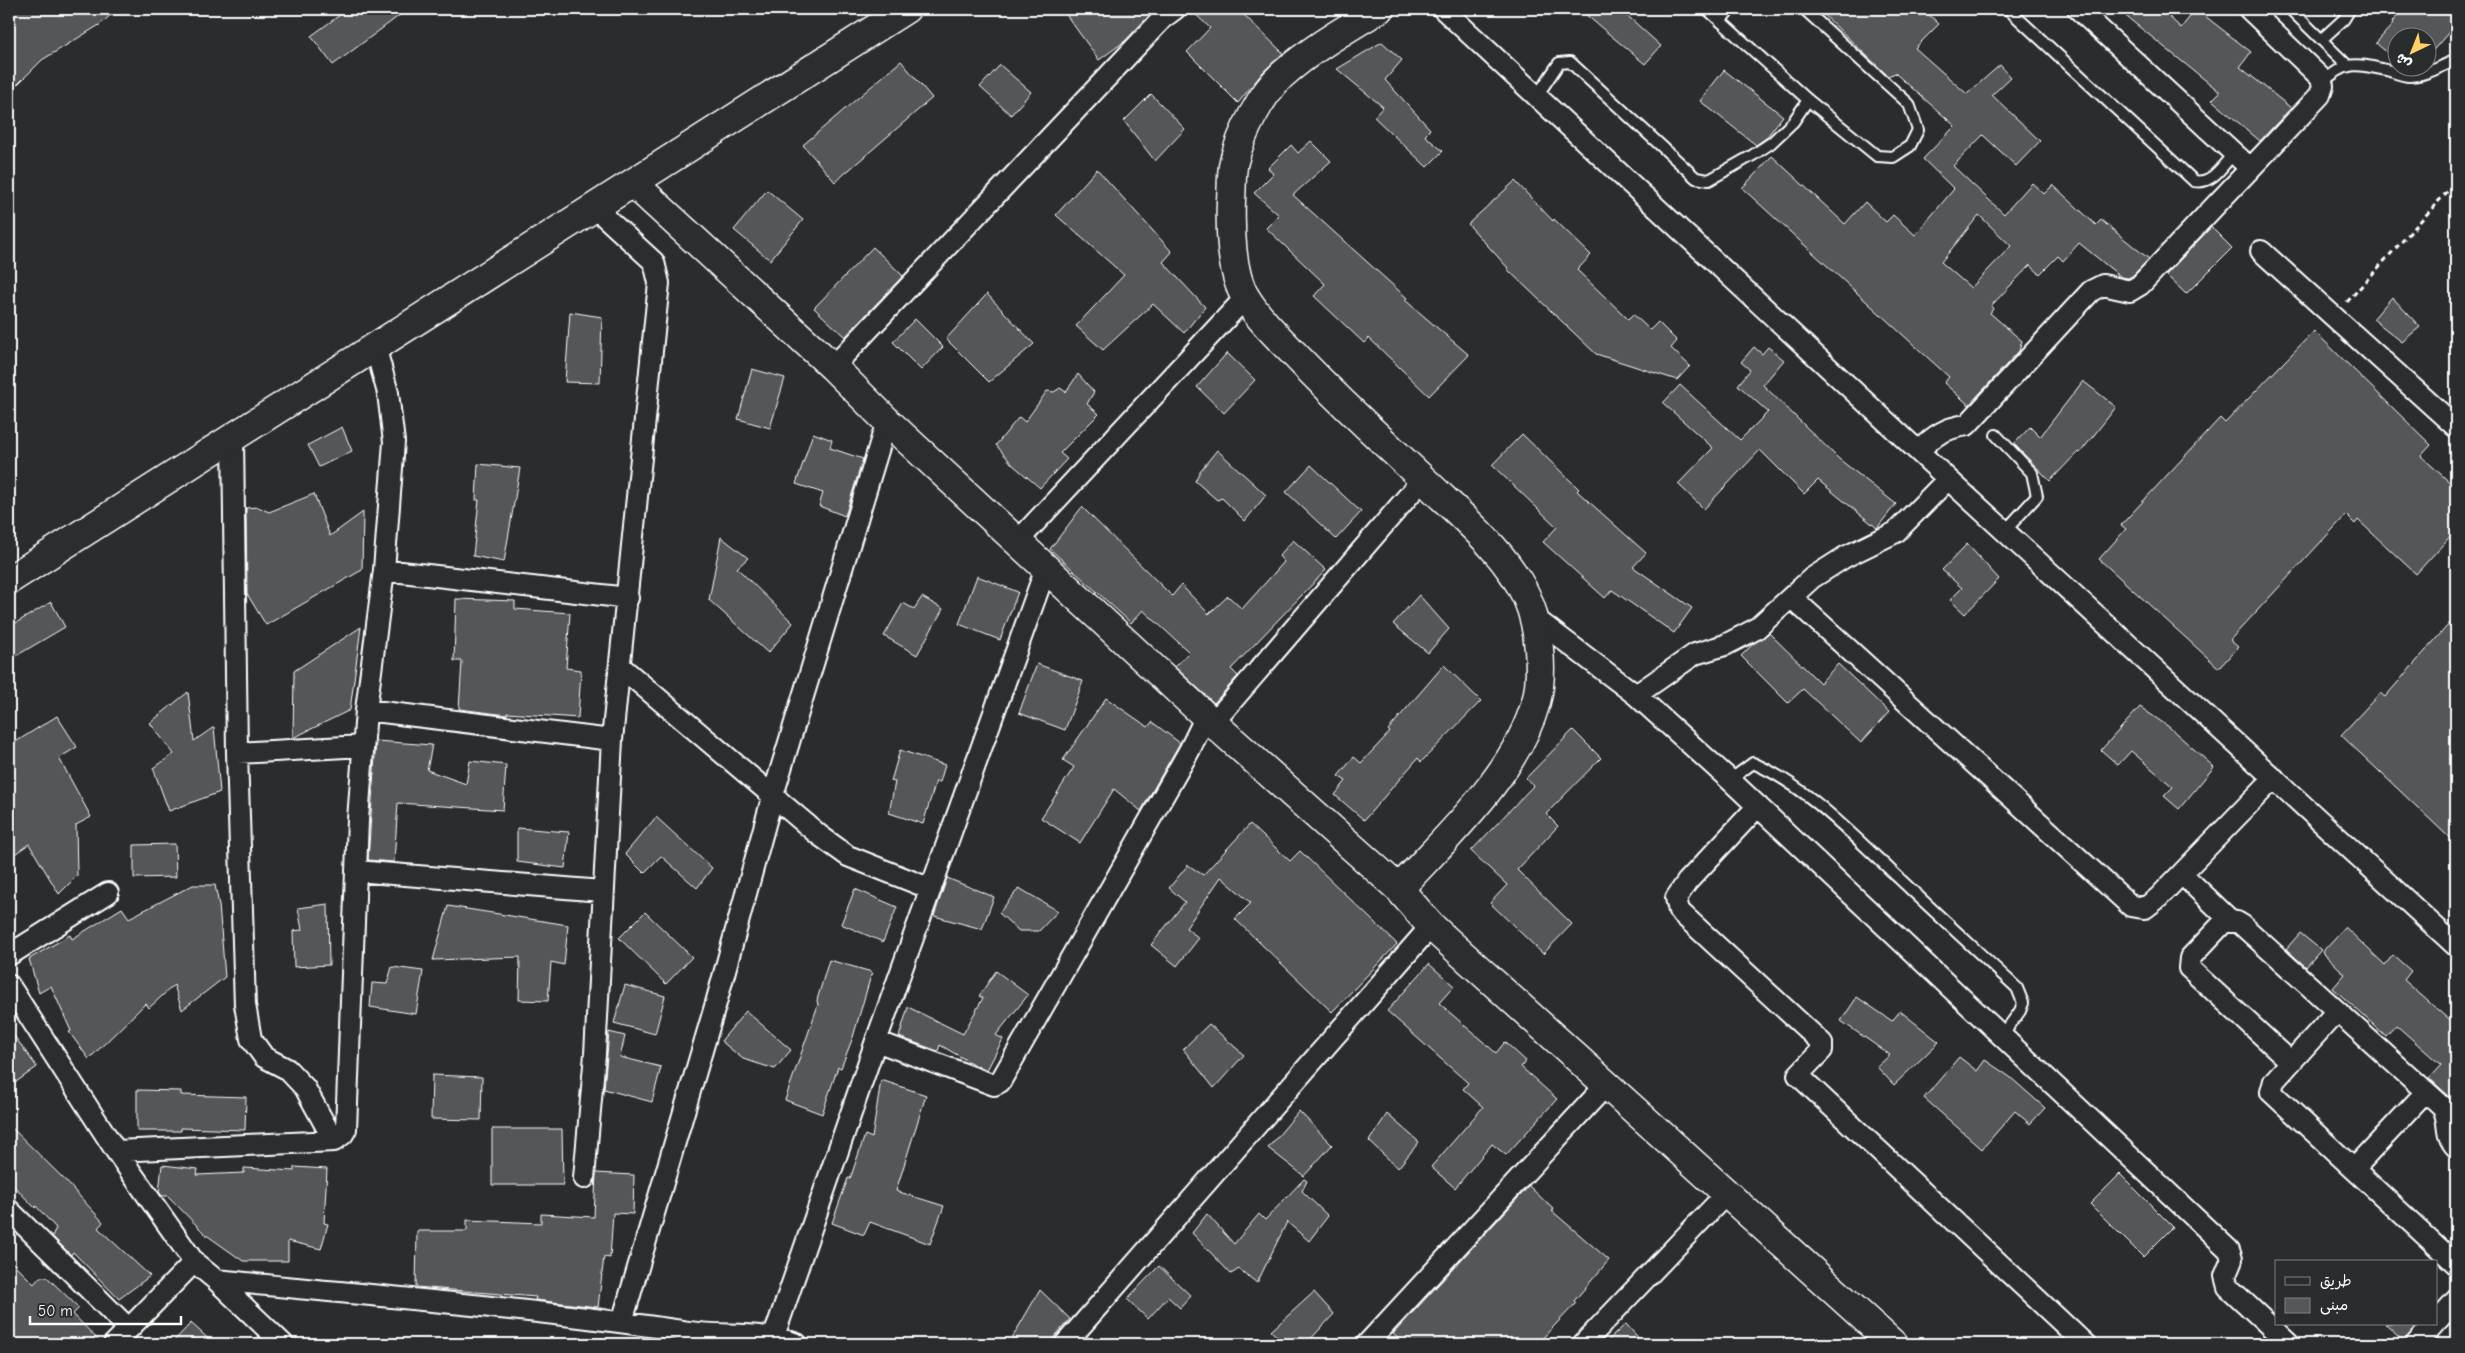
<svg xmlns="http://www.w3.org/2000/svg" width="2465" height="1353" font-family="'Comic Neue','Playpen Sans Arabic',sans-serif">
<style>
.building{fill:#555758;stroke:#fff;fill-rule:evenodd}
.lines{fill:none;stroke-linecap:round;stroke-linejoin:round}
.lane-casing{stroke:#fff;stroke-width:14}
.street-casing{stroke:#fff;stroke-width:24}
.secondary-casing{stroke:#fff;stroke-width:31}
.path{stroke:#fff;stroke-width:3;stroke-dasharray:5 4;stroke-linecap:butt}
.lane{stroke:#2a2d2e;stroke-width:10}
.street{stroke:#2a2d2e;stroke-width:20}
.secondary{stroke:#2a2d2e;stroke-width:28}
</style>
<rect width="100%" height="100%" fill="#2a2d2e"/>
<filter id="ink" filterUnits="userSpaceOnUse"><feTurbulence type="fractalNoise" baseFrequency=".02" numOctaves="2"/><feDisplacementMap in="SourceGraphic" scale="10" xChannelSelector="R" yChannelSelector="G"/><feConvolveMatrix kernelMatrix="1 2 1 2 8 2 1 2 1" color-interpolation-filters="sRGB"/></filter>
<g filter="url(#ink)">
<!-- building -->
<path class="building" d="M 9,9 L 117,9 L 101,24 L 42,60 L 9,93 Z
M 348,9 L 408,9 L 333,65 L 311,36 Z
M 1062,9 L 1156,9 L 1125,41 L 1099,60 Z
M 1190,9 L 1238,9 L 1283,53 L 1263,72 L 1238,103 L 1187,52 L 1210,28 Z
M 1579,9 L 1620,9 L 1661,46 L 1645,64 Z
M 1818,9 L 1923,9 L 1939,24 L 1915,48 L 1967,94 L 2000,65 L 2011,77 L 1992,95 L 2040,141 L 2016,166 L 1983,135 L 1953,166 L 2004,214 L 2032,183 L 2044,194 L 2053,185 L 2096,225 L 2101,220 L 2149,259 L 2132,276 L 2128,278 L 2121,277 L 2079,243 L 2063,261 L 2058,256 L 2040,274 L 2030,265 L 1991,306 L 1993,309 L 1990,313 L 2022,341 L 2019,351 L 1969,405 L 1944,383 L 1949,377 L 1742,188 L 1772,156 L 1845,224 L 1865,202 L 1886,222 L 1893,215 L 1915,235 L 1954,189 L 1923,159 L 1955,126 L 1895,73 L 1888,76 ZM 1979,215 L 2011,246 L 1971,288 L 1941,262 Z
M 2117,9 L 2161,9 L 2181,28 L 2196,9 L 2251,52 L 2240,67 L 2291,108 L 2260,141 L 2212,100 L 2220,92 Z
M 2403,9 L 2456,9 L 2456,24 L 2428,56 L 2428,38 L 2398,38 L 2398,62 L 2376,43 L 2393,24 L 2392,22 Z
M 1382,42 L 1402,60 L 1385,80 L 1430,129 L 1425,136 L 1443,151 L 1427,167 L 1374,117 L 1383,107 L 1337,69 Z
M 901,61 L 932,98 L 835,182 L 803,145 Z
M 1000,65 L 1031,92 L 1011,115 L 980,87 Z
M 1724,70 L 1783,116 L 1766,138 L 1756,145 L 1700,101 Z
M 1151,94 L 1185,129 L 1155,161 L 1124,121 Z
M 1311,141 L 1331,161 L 1293,195 L 1407,298 L 1405,300 L 1469,355 L 1429,396 L 1369,338 L 1364,343 L 1314,296 L 1325,284 L 1266,228 L 1279,215 L 1254,193 L 1273,174 L 1268,168 L 1291,145 L 1298,153 Z
M 1097,169 L 1172,252 L 1163,262 L 1205,307 L 1184,333 L 1153,304 L 1103,350 L 1076,326 L 1124,275 L 1056,215 Z
M 1515,181 L 1553,221 L 1554,219 L 1591,255 L 1577,270 L 1628,319 L 1633,314 L 1650,330 L 1658,322 L 1677,341 L 1671,348 L 1690,366 L 1677,380 L 1596,354 L 1507,269 L 1508,268 L 1468,224 Z
M 767,190 L 803,220 L 770,260 L 734,230 Z
M 2211,227 L 2232,248 L 2186,294 L 2166,275 Z
M 873,247 L 903,276 L 845,337 L 814,308 Z
M 987,294 L 1034,344 L 989,382 L 946,339 Z
M 2392,297 L 2420,327 L 2402,342 L 2373,319 Z
M 570,312 L 602,317 L 600,383 L 565,382 Z
M 915,319 L 943,347 L 921,370 L 893,342 Z
M 2314,331 L 2431,445 L 2421,456 L 2456,488 L 2456,530 L 2416,574 L 2358,520 L 2355,524 L 2346,515 L 2230,640 L 2238,647 L 2219,668 L 2099,559 L 2126,529 L 2121,525 L 2220,418 L 2225,423 Z
M 1754,347 L 1762,354 L 1768,347 L 1784,360 L 1763,385 L 1839,459 L 1896,504 L 1877,528 L 1818,480 L 1804,494 L 1760,450 L 1704,509 L 1678,484 L 1713,448 L 1663,403 L 1680,385 L 1740,440 L 1768,412 L 1738,385 L 1750,370 L 1741,362 Z
M 1227,353 L 1255,380 L 1224,413 L 1197,387 Z
M 752,369 L 785,378 L 770,428 L 738,419 Z
M 1078,374 L 1094,392 L 1087,404 L 1099,414 L 1060,453 L 1067,459 L 1040,488 L 1013,465 L 996,445 L 1019,417 L 1025,422 L 1047,391 L 1054,392 L 1060,388 L 1066,392 Z
M 2083,381 L 2116,407 L 2080,453 L 2078,452 L 2050,481 L 2014,444 L 2030,427 L 2040,437 Z
M 342,427 L 352,451 L 319,467 L 308,445 Z
M 813,433 L 832,440 L 830,448 L 863,459 L 845,516 L 819,506 L 823,493 L 796,484 Z
M 1522,434 L 1579,489 L 1577,491 L 1646,553 L 1633,567 L 1692,608 L 1674,633 L 1612,590 L 1605,598 L 1543,542 L 1557,527 L 1492,465 Z
M 1217,450 L 1266,495 L 1245,521 L 1222,498 L 1217,500 L 1195,481 L 1200,471 Z
M 478,464 L 520,468 L 504,562 L 473,556 L 479,500 L 476,500 Z
M 1311,465 L 1361,512 L 1336,539 L 1286,492 Z
M 314,494 L 330,536 L 363,512 L 362,570 L 266,625 L 247,594 L 246,508 L 258,507 L 269,512 Z
M 1082,507 L 1172,596 L 1181,585 L 1209,614 L 1228,596 L 1242,609 L 1284,562 L 1279,556 L 1293,540 L 1326,570 L 1231,669 L 1238,676 L 1214,703 L 1175,667 L 1189,652 L 1143,610 L 1131,623 L 1050,549 Z
M 721,537 L 748,558 L 737,568 L 793,623 L 768,653 L 709,600 Z
M 1967,544 L 1999,579 L 1965,614 L 1950,600 L 1962,588 L 1942,570 Z
M 977,576 L 1018,592 L 1000,640 L 959,624 Z
M 1419,595 L 1449,629 L 1428,653 L 1393,624 Z
M 922,597 L 943,609 L 917,655 L 884,636 L 903,603 L 914,609 Z
M 456,599 L 515,601 L 515,609 L 570,613 L 566,668 L 581,670 L 578,718 L 507,713 L 507,715 L 459,709 L 462,661 L 454,661 Z
M 51,602 L 65,627 L 9,660 L 9,627 Z
M 2456,616 L 2456,844 L 2341,735 L 2380,693 L 2385,697 Z
M 361,627 L 350,710 L 293,738 L 294,671 Z
M 1769,633 L 1820,683 L 1838,664 L 1889,712 L 1861,743 L 1803,689 L 1788,703 L 1741,656 L 1753,644 Z
M 1037,664 L 1083,681 L 1065,730 L 1019,713 Z
M 1444,665 L 1481,701 L 1421,762 L 1418,758 L 1364,820 L 1335,795 L 1346,781 L 1338,776 L 1354,757 L 1361,763 L 1390,732 L 1388,730 Z
M 188,692 L 194,741 L 214,727 L 220,792 L 169,811 L 153,768 L 174,754 L 150,723 Z
M 1106,698 L 1148,727 L 1152,722 L 1180,743 L 1141,811 L 1114,789 L 1080,843 L 1041,818 L 1074,767 L 1063,760 Z
M 2140,707 L 2169,727 L 2214,767 L 2179,809 L 2164,796 L 2173,787 L 2131,751 L 2118,765 L 2101,750 Z
M 57,716 L 77,747 L 59,758 L 91,817 L 76,825 L 77,876 L 59,894 L 29,844 L 9,858 L 9,746 Z
M 1573,730 L 1601,758 L 1546,814 L 1558,826 L 1517,870 L 1572,924 L 1543,954 L 1490,903 L 1507,885 L 1471,851 L 1533,786 L 1526,778 Z
M 376,741 L 432,745 L 427,770 L 466,784 L 470,761 L 506,765 L 503,810 L 398,803 L 394,862 L 368,860 Z
M 900,750 L 945,765 L 940,782 L 936,781 L 923,824 L 889,813 L 895,782 L 891,781 Z
M 656,817 L 712,868 L 697,888 L 661,856 L 644,873 L 625,854 Z
M 1250,824 L 1290,861 L 1300,851 L 1397,944 L 1332,1012 L 1235,919 L 1251,903 L 1221,877 L 1186,928 L 1199,938 L 1177,966 L 1151,945 L 1185,902 L 1169,888 L 1188,865 L 1203,875 Z
M 517,828 L 569,832 L 565,868 L 517,862 Z
M 175,844 L 176,877 L 134,878 L 134,845 Z
M 947,878 L 994,897 L 982,929 L 934,916 Z
M 193,885 L 215,885 L 219,905 L 225,977 L 182,1010 L 174,985 L 149,1008 L 146,1003 L 89,1059 L 69,1032 L 71,1031 L 51,986 L 39,993 L 29,959 L 70,935 L 72,939 L 122,908 L 129,918 Z
M 1019,888 L 1058,911 L 1039,931 L 1019,931 L 999,913 Z
M 855,889 L 897,907 L 883,942 L 841,924 Z
M 328,904 L 329,965 L 294,967 L 293,931 L 302,930 L 298,908 Z
M 448,906 L 568,925 L 564,965 L 551,962 L 548,1001 L 519,1000 L 520,957 L 433,960 Z
M 645,912 L 692,957 L 666,984 L 619,938 Z
M 2345,927 L 2385,965 L 2393,955 L 2411,971 L 2404,980 L 2456,1026 L 2456,1109 L 2450,1097 L 2429,1078 L 2441,1065 L 2396,1025 L 2386,1036 L 2333,988 L 2345,974 L 2322,952 Z
M 2300,933 L 2321,950 L 2306,967 L 2286,949 Z
M 829,960 L 872,972 L 853,1037 L 841,1068 L 838,1067 L 822,1114 L 785,1100 L 818,1005 L 817,1000 Z
M 1429,964 L 1454,986 L 1439,1003 L 1496,1053 L 1505,1042 L 1526,1061 L 1521,1067 L 1557,1099 L 1506,1155 L 1492,1144 L 1455,1188 L 1431,1167 L 1483,1107 L 1463,1089 L 1468,1083 L 1387,1011 Z
M 392,967 L 423,971 L 416,1014 L 370,1007 L 372,983 L 387,984 Z
M 996,971 L 1028,995 L 996,1035 L 1003,1039 L 987,1070 L 973,1064 L 940,1045 L 938,1051 L 899,1037 L 908,1007 L 963,1034 L 983,998 L 979,996 Z
M 625,985 L 665,996 L 655,1034 L 614,1023 Z
M 1857,997 L 1892,1021 L 1900,1011 L 1939,1042 L 1894,1085 L 1877,1067 L 1890,1055 L 1841,1021 Z
M 746,1011 L 791,1050 L 775,1069 L 743,1059 L 721,1041 Z
M 1209,1024 L 1244,1055 L 1214,1088 L 1183,1049 Z
M 9,1029 L 37,1067 L 9,1087 Z
M 609,1032 L 625,1036 L 620,1057 L 661,1067 L 652,1102 L 604,1089 Z
M 1959,1057 L 1977,1071 L 1985,1060 L 2010,1077 L 2045,1108 L 2030,1124 L 2015,1111 L 1982,1149 L 1924,1098 Z
M 432,1075 L 482,1077 L 481,1120 L 431,1119 Z
M 881,1080 L 926,1095 L 896,1191 L 944,1206 L 930,1244 L 870,1222 L 864,1235 L 832,1223 L 848,1178 L 850,1179 L 865,1135 L 872,1138 Z
M 137,1090 L 181,1091 L 181,1095 L 246,1097 L 245,1130 L 181,1128 L 181,1131 L 137,1131 Z
M 1299,1111 L 1332,1145 L 1304,1176 L 1268,1148 Z
M 1387,1114 L 1419,1142 L 1398,1168 L 1369,1141 Z
M 9,1125 L 64,1179 L 103,1222 L 98,1228 L 150,1276 L 119,1299 L 73,1252 L 71,1255 L 52,1236 L 56,1228 L 36,1206 L 35,1208 L 9,1181 Z
M 492,1129 L 562,1129 L 563,1185 L 492,1185 Z
M 162,1165 L 198,1169 L 197,1175 L 244,1173 L 244,1168 L 294,1171 L 294,1167 L 327,1169 L 324,1223 L 328,1224 L 321,1249 L 288,1241 L 288,1261 L 243,1261 L 205,1234 L 168,1196 L 162,1196 L 159,1192 Z
M 596,1173 L 634,1175 L 633,1214 L 613,1213 L 610,1258 L 604,1257 L 598,1307 L 535,1300 L 536,1297 L 416,1287 L 417,1231 L 467,1231 L 467,1220 L 541,1223 L 541,1214 L 594,1217 Z
M 2120,1174 L 2173,1227 L 2143,1257 L 2090,1204 Z
M 1304,1179 L 1307,1181 L 1302,1191 L 1328,1216 L 1309,1241 L 1287,1222 L 1257,1283 L 1239,1269 L 1231,1274 L 1192,1233 L 1207,1214 L 1234,1244 L 1259,1214 L 1265,1220 Z
M 1529,1186 L 1554,1210 L 1552,1211 L 1609,1260 L 1574,1301 L 1576,1303 L 1537,1344 L 1404,1344 L 1393,1334 Z
M 9,1259 L 34,1284 L 40,1277 L 47,1277 L 79,1308 L 73,1314 L 102,1344 L 9,1344 Z
M 1159,1266 L 1191,1296 L 1180,1308 L 1168,1297 L 1148,1319 L 1127,1299 Z
M 1040,1290 L 1070,1319 L 1048,1344 L 1020,1344 L 1012,1338 Z
M 1314,1292 L 1334,1314 L 1306,1344 L 1285,1344 L 1271,1331 Z
M 191,1323 L 214,1344 L 171,1344 Z
M 1626,1324 L 1644,1344 L 1604,1344 Z
M 2385,1324 L 2418,1324 L 2404,1342 Z"/>
<g class="lines">
<!-- lane casing -->
<g class="lane-casing">
<path id="lane" d="M 1707,9 L 1808,100 L 1877,156 L 1893,157 L 1910,146 L 1918,130 L 1909,104 L 1804,9
M 2008,9 L 2194,181 C 2212,185 2223,165 2234,153
M 2290,9 L 2347,65
M 1720,21 L 1730,9
M 2321,40 L 2344,19 L 2350,9
M 2323,82 C 2348,59 2358,64 2390,71 C 2396,73 2403,76 2409,76 C 2424,76 2442,66 2456,60
M 1537,96 L 1559,63 L 1570,62 L 1696,178 L 1709,180 L 1753,155 L 1771,143 L 1793,122 L 1808,100
M 1996,435 L 2032,473 L 2037,496 L 2005,531
M 1730,780 L 1753,763 C 1804,785 1844,827 1884,864 C 1928,906 1973,947 2017,988 L 2023,1003 L 2020,1011 L 2002,1036"/>
</g>
<!-- street casing -->
<g class="street-casing">
<path id="street" d="M 1443,9 L 1948,479 L 2456,946
M 2078,9 L 2250,168
M 2261,251 L 2456,427
M 833,367 L 1163,18 L 1175,9
M 1919,451 C 1934,435 1945,428 1967,425 L 2091,291 L 2103,285 L 2130,291 L 2140,285 L 2320,95 L 2323,86 L 2321,78 L 2249,9
M 1018,541 L 1245,298
M 384,570 L 628,598
M 1791,597 L 2131,906 L 2145,908 L 2158,898 L 2274,778
M 1536,619 L 1636,695 L 1730,780 L 2229,1250 L 2232,1259 L 2225,1276 L 2228,1287 L 2289,1344
M 621,667 L 819,835 L 848,856 L 931,889
M 1636,695 L 1695,654 L 1725,645 L 1756,629 L 1812,578 L 1845,557 L 1896,532 L 1948,479
M 366,710 L 612,740
M 1213,723 L 1423,479
M 237,753 L 363,746
M 1758,806 L 1687,882 L 1676,898 L 1679,911 L 1822,1043 L 1822,1050 L 1798,1075 L 2085,1344
M 356,871 L 602,891
M 2182,874 L 2231,921
M 9,955 L 108,893
M 9,985 L 116,1151 L 194,1262 L 216,1280 L 283,1344
M 2337,1011 L 2274,1081 L 2271,1092 L 2456,1264
M 876,1041 L 994,1085 L 1000,1082 L 1189,751 L 1206,716
M 2291,1062 L 2189,968 L 2190,958 L 2224,922 L 2237,922 L 2242,925 L 2442,1106 C 2451,1121 2443,1134 2456,1147
M 334,1141 L 343,1134 L 346,1129 L 358,820 L 366,710 L 384,570 L 394,442 L 388,393 L 375,346
M 116,1151 L 334,1141 L 305,1088 L 287,1069 L 264,1057 L 251,1039 L 245,1005 L 237,753 L 233,436
M 2354,1169 L 2426,1092
M 584,1178 L 595,1054 L 612,740 L 659,283 L 654,262 L 594,207
M 9,1210 L 128,1328
M 216,1280 C 373,1296 532,1308 689,1332 C 725,1337 762,1331 797,1344
M 622,1322 L 716,1003 L 773,795 L 887,421
M 2436,1322 L 2456,1300
M 774,1336 L 876,1041 L 1046,568
M 114,1344 L 194,1262
M 1065,1344 L 1431,926
M 1367,1344 L 1607,1084
M 1583,1344 L 1727,1193
M 2416,1344 L 2434,1324"/>
</g>
<!-- secondary casing -->
<g class="secondary-casing">
<path id="secondary" d="M 1379,9 C 1346,29 1311,49 1282,75 C 1261,94 1241,134 1234,161 C 1231,173 1232,188 1231,200 C 1230,228 1231,274 1246,298 C 1260,321 1283,342 1301,361 C 1347,409 1397,454 1445,500 C 1475,528 1510,560 1527,598 C 1539,625 1544,673 1536,702 C 1516,774 1448,835 1399,889
M 633,183 L 833,367 L 887,421 L 1213,723 L 1399,889 L 1431,926 L 1893,1344
M 9,580 L 906,9"/>
</g>
<!-- path -->
<path class="path" d="M 2347,302 L 2456,182"/>
<!-- lane -->
<use href="#lane" class="lane"/>
<!-- street -->
<use href="#street" class="street"/>
<!-- secondary -->
<use href="#secondary" class="secondary"/>
</g>
</g>
<!-- margin -->
<rect width="2465" height="1353" fill="none" stroke="#2a2d2e" stroke-width="30"/>
<rect x="15" y="15" width="2435" height="1323" fill="none" stroke="#fff" stroke-width="2" filter="url(#ink)"/>
<!-- legend -->
<rect x="2275" y="1260" width="162" height="65" fill="#2a2d2e" stroke="#7f8182"/>
<rect x="2285" y="1277" width="25" height="8" fill="#2a2d2e" stroke="#7f8182"/>
<text x="2320" y="1286" font-size="15" fill="#ffffff">طريق</text>
<rect x="2285" y="1298" width="25" height="15" fill="#555758" stroke="#7f8182"/>
<text x="2320" y="1310" font-size="15" fill="#ffffff">مبنى</text>
<!-- north arrow -->
<g transform="translate(2412 52) rotate(223)"><circle r="24" fill="#2a2d2e" stroke="#7f8182"/>
<path d="M0-4L9 19L0 12L-9 19Z" fill="#ffd166"/>
<text y="-8" font-size="14" font-weight="bold" text-anchor="middle" fill="#ffffff">ش</text>
</g>
<!-- scale -->
<path d="M30 1316v8h151v-8" fill="none" stroke="#ffffff" stroke-width="2.5"/>
<text x="38" y="1316" font-size="15" fill="#ffffff" stroke="#2a2d2e" stroke-width="4" paint-order="stroke">50 m</text>
</svg>
